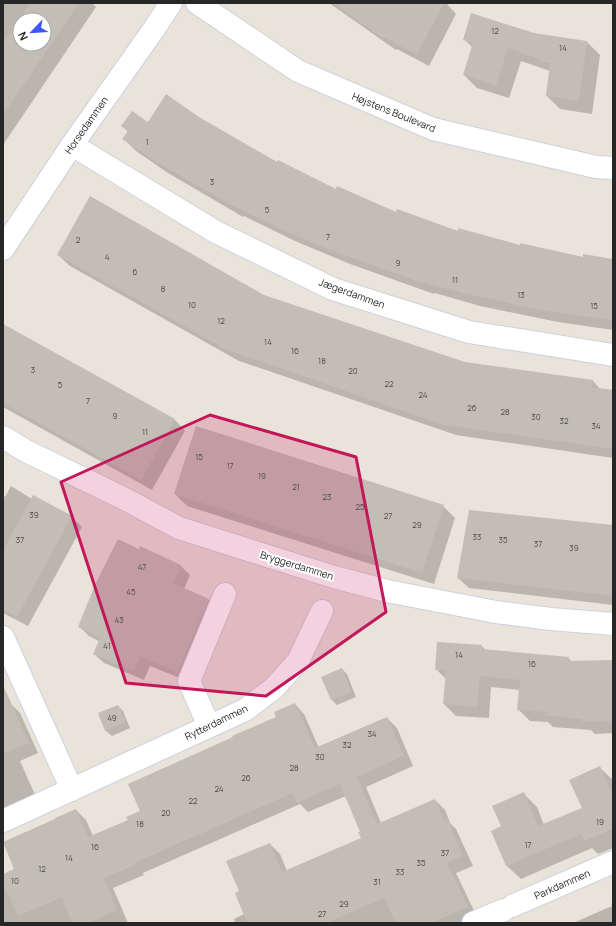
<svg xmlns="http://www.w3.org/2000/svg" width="616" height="926" font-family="Manrope,sans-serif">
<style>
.shadow{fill:#0003;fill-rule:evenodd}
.building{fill:#c2bdb5;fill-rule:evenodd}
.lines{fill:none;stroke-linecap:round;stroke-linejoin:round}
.minor-casing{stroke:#ced1e0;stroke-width:24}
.minor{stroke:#fff;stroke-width:22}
.marked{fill:#c2185b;fill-opacity:0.2;stroke:#c2185b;stroke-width:3;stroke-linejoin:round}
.labels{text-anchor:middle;stroke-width:4;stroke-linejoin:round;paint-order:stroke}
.number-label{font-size:8px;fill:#4e4c4a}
.street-label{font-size:10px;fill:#272727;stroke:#fff}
</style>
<rect width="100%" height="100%" fill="#e9e3d9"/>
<!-- shadow -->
<path class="shadow" d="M 3,3 L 92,3 L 96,7 L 3,145 ZM 20,20 L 44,20 L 44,44 L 20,44 Z
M 329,3 L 446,3 L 456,14 L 429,66 L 397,49 L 396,50 Z
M 534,34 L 587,42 L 600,55 L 592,114 L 560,109 L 547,96 L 550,71 L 521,61 L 509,98 L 477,88 L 464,75 L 473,48 L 464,39 Z
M 199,118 L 278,164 L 337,190 L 396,213 L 458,232 L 521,246 L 583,258 L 613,260 L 613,330 L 558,322 L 480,306 L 435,293 L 434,294 L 350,264 L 295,241 L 244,216 L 243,217 L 168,173 L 136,151 L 124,139 L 128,132 L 123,126 Z
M 58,255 L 264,296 L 465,363 L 593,381 L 601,390 L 613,391 L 613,458 L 456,435 L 239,361 L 70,266 Z
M 6,326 L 175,420 L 185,431 L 152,490 L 3,407 L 3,332 Z
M 11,486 L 32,499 L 33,496 L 72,517 L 82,527 L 28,626 L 3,613 L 3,495 L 5,497 Z
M 175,494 L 443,506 L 455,518 L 434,584 L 187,506 Z
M 613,526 L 613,605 L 469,588 L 458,578 Z
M 180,565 L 190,575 L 184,589 L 209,600 L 218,609 L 187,681 L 150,666 L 144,680 L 104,663 L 94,654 L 100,642 L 89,636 L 79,626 Z
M 482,646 L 486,651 L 568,658 L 572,662 L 613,661 L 613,733 L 595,734 L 591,730 L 553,727 L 548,722 L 530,721 L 518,709 L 520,690 L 491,687 L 489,718 L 456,716 L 444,704 L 446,679 L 436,669 Z
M 342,669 L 347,674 L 356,697 L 337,705 L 332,700 L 322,677 Z
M 10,703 L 20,713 L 38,753 L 20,761 L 36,797 L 3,812 L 3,706 Z
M 295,704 L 304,714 L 319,748 L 387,718 L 397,728 L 413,766 L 366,787 L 381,823 L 435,800 L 445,810 L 450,823 L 456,829 L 473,866 L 456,873 L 477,917 L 463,923 L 235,923 L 234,919 L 244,914 L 240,892 L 270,844 L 280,854 L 287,871 L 362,839 L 361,832 L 346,796 L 308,812 L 300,804 L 143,873 L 144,875 L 113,888 L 128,923 L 3,923 L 3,875 L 16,870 L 76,810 L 86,820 L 93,836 L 129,821 L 278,718 Z
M 118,706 L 123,711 L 130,728 L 112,736 L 106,731 L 99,714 Z
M 600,768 L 613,780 L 613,848 L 598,854 L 592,848 L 521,879 L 507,866 L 492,831 L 502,827 L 523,793 L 537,807 L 544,825 L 583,809 Z
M 613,903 L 613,923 L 573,923 L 612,906 L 611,904 Z"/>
<!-- building -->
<path class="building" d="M 30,3 L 79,3 L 3,115 L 3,43 ZM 20,20 L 44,20 L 44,44 L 20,44 Z
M 332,3 L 444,3 L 417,55 L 385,38 L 384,39 Z
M 471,13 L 534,33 L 587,41 L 579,101 L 546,96 L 550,63 L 539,61 L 539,59 L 508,48 L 496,86 L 463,75 L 473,43 L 463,40 Z
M 166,94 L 199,117 L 277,162 L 278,160 L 336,189 L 337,186 L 396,212 L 397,209 L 458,231 L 458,228 L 520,245 L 520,243 L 583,257 L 583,254 L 613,259 L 613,320 L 545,311 L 467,294 L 422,282 L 422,283 L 336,252 L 282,230 L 231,205 L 155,161 L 122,139 L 128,131 L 121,126 L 132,111 L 148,122 Z
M 90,196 L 264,295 L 465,362 L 593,380 L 592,387 L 613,390 L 613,449 L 444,425 L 227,350 L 57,255 Z
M 3,324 L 175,419 L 141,480 L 3,403 Z
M 196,426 L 444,505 L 422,573 L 174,494 Z
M 33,495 L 72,516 L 17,617 L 3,609 L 3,550 Z
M 469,510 L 613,525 L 613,596 L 457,578 Z
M 118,539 L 139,549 L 140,546 L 181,565 L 173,583 L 209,599 L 177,672 L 141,657 L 134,671 L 93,654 L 100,638 L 78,627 L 95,585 Z
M 437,642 L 482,645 L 482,649 L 569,657 L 568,661 L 613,660 L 613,721 L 582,722 L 582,719 L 540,715 L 549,712 L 517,710 L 520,680 L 480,676 L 477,707 L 443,704 L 446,670 L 435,670 Z
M 342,668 L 351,692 L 331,700 L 321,677 Z
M 3,685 L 29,743 L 3,754 Z
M 295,703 L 315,748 L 387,717 L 404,756 L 357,777 L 377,824 L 435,799 L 444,820 L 447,818 L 463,856 L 447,863 L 468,907 L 431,923 L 396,923 L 384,898 L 326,923 L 247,923 L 235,893 L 239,891 L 226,861 L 270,843 L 282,872 L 361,838 L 358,832 L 360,832 L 340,784 L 297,803 L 293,793 L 134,863 L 135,865 L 104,878 L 117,910 L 88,923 L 72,923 L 62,897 L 18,916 L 3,883 L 3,874 L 14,869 L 3,842 L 55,819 L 55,818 L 76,809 L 88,837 L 128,820 L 126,817 L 140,811 L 128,784 L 233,737 L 232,736 L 276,717 L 274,712 Z
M 118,705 L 126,722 L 105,731 L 98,713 Z
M 600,766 L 613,795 L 613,829 L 584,841 L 581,834 L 506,866 L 491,831 L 501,826 L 492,806 L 524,792 L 538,826 L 582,808 L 569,780 Z"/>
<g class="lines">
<!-- minor casing -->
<g class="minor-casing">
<path id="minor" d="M 197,3 L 298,71 L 433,129 L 596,167 L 613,168
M 72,145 L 216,232 L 333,289 L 469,332 L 613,355
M 3,249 L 72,145 L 154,29 L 171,3
M 3,437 L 26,451 L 125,499 L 179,528 L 334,577 L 387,591 L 496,612 L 551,619 L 613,624
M 3,637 L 72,790
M 209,726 L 189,681 L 225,594
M 3,821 L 245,710 L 274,688 L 298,661 L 322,611
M 512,906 L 613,862
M 473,923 L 504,910"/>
</g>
<!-- minor -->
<use href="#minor" class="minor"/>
</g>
<!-- marked area -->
<path class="marked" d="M 210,415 L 356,457 L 386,612 L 266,696 L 126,683 L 61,482 Z"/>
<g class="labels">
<!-- number labels -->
<g class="number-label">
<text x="495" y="34">12</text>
<text x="563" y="51">14</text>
<text x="147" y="145">1</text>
<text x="212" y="185">3</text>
<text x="267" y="213">5</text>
<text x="328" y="240">7</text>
<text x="78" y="243">2</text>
<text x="107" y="260">4</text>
<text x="398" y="266">9</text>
<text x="135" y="275">6</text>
<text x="455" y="283">11</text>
<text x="163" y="292">8</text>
<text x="521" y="298">13</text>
<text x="192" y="308">10</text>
<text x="594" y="309">15</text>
<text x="221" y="324">12</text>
<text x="268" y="345">14</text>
<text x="295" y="354">16</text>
<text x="322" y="364">18</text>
<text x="33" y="373">3</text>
<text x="353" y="374">20</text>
<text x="389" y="387">22</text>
<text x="60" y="388">5</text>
<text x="423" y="398">24</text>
<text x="88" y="404">7</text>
<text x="472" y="411">26</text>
<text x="505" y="415">28</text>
<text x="115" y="419">9</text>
<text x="536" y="420">30</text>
<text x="564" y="424">32</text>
<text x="596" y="429">34</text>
<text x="145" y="435">11</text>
<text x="199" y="460">15</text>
<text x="230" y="469">17</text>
<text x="262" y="479">19</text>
<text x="296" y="490">21</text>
<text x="327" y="500">23</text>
<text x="360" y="510">25</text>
<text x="34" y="518">39</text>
<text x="388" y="519">27</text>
<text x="417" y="528">29</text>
<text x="477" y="540">33</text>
<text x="20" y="543">37</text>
<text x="503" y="543">35</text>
<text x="538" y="547">37</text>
<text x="574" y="551">39</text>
<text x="142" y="570">47</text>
<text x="131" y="595">45</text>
<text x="119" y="623">43</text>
<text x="107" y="649">41</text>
<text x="459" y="658">14</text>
<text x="532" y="667">16</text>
<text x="112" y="721">49</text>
<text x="372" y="737">34</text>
<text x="347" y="748">32</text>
<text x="320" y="760">30</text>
<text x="294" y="771">28</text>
<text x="246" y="781">26</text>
<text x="219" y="792">24</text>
<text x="193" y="804">22</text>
<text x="166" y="816">20</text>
<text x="600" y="825">19</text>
<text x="140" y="827">18</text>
<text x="528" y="848">17</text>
<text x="95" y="850">16</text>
<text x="445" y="856">37</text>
<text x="69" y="861">14</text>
<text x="421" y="866">35</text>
<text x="42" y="872">12</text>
<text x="400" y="875">33</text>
<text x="15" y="884">10</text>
<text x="377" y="885">31</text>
<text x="344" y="907">29</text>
<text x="322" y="917">27</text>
</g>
<!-- street labels -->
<g class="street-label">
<text transform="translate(394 112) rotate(22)" y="4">Højstens Boulevard</text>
<text transform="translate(86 125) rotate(-55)" y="4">Horsedammen</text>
<text transform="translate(352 293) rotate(20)" y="4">Jægerdammen</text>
<text transform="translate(297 565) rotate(17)" y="4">Bryggerdammen</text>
<text transform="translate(216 722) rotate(-26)" y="4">Rytterdammen</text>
<text transform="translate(562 884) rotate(-24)" y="4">Parkdammen</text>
</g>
</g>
<!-- border -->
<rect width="616" height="926" fill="none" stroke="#272727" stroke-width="8"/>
<!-- north arrow -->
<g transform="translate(32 32) rotate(245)"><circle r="19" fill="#ffffff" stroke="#a9a9a9"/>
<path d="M0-3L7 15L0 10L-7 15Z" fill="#3d57f3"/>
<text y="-6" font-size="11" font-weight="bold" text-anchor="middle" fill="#272727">N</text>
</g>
</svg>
